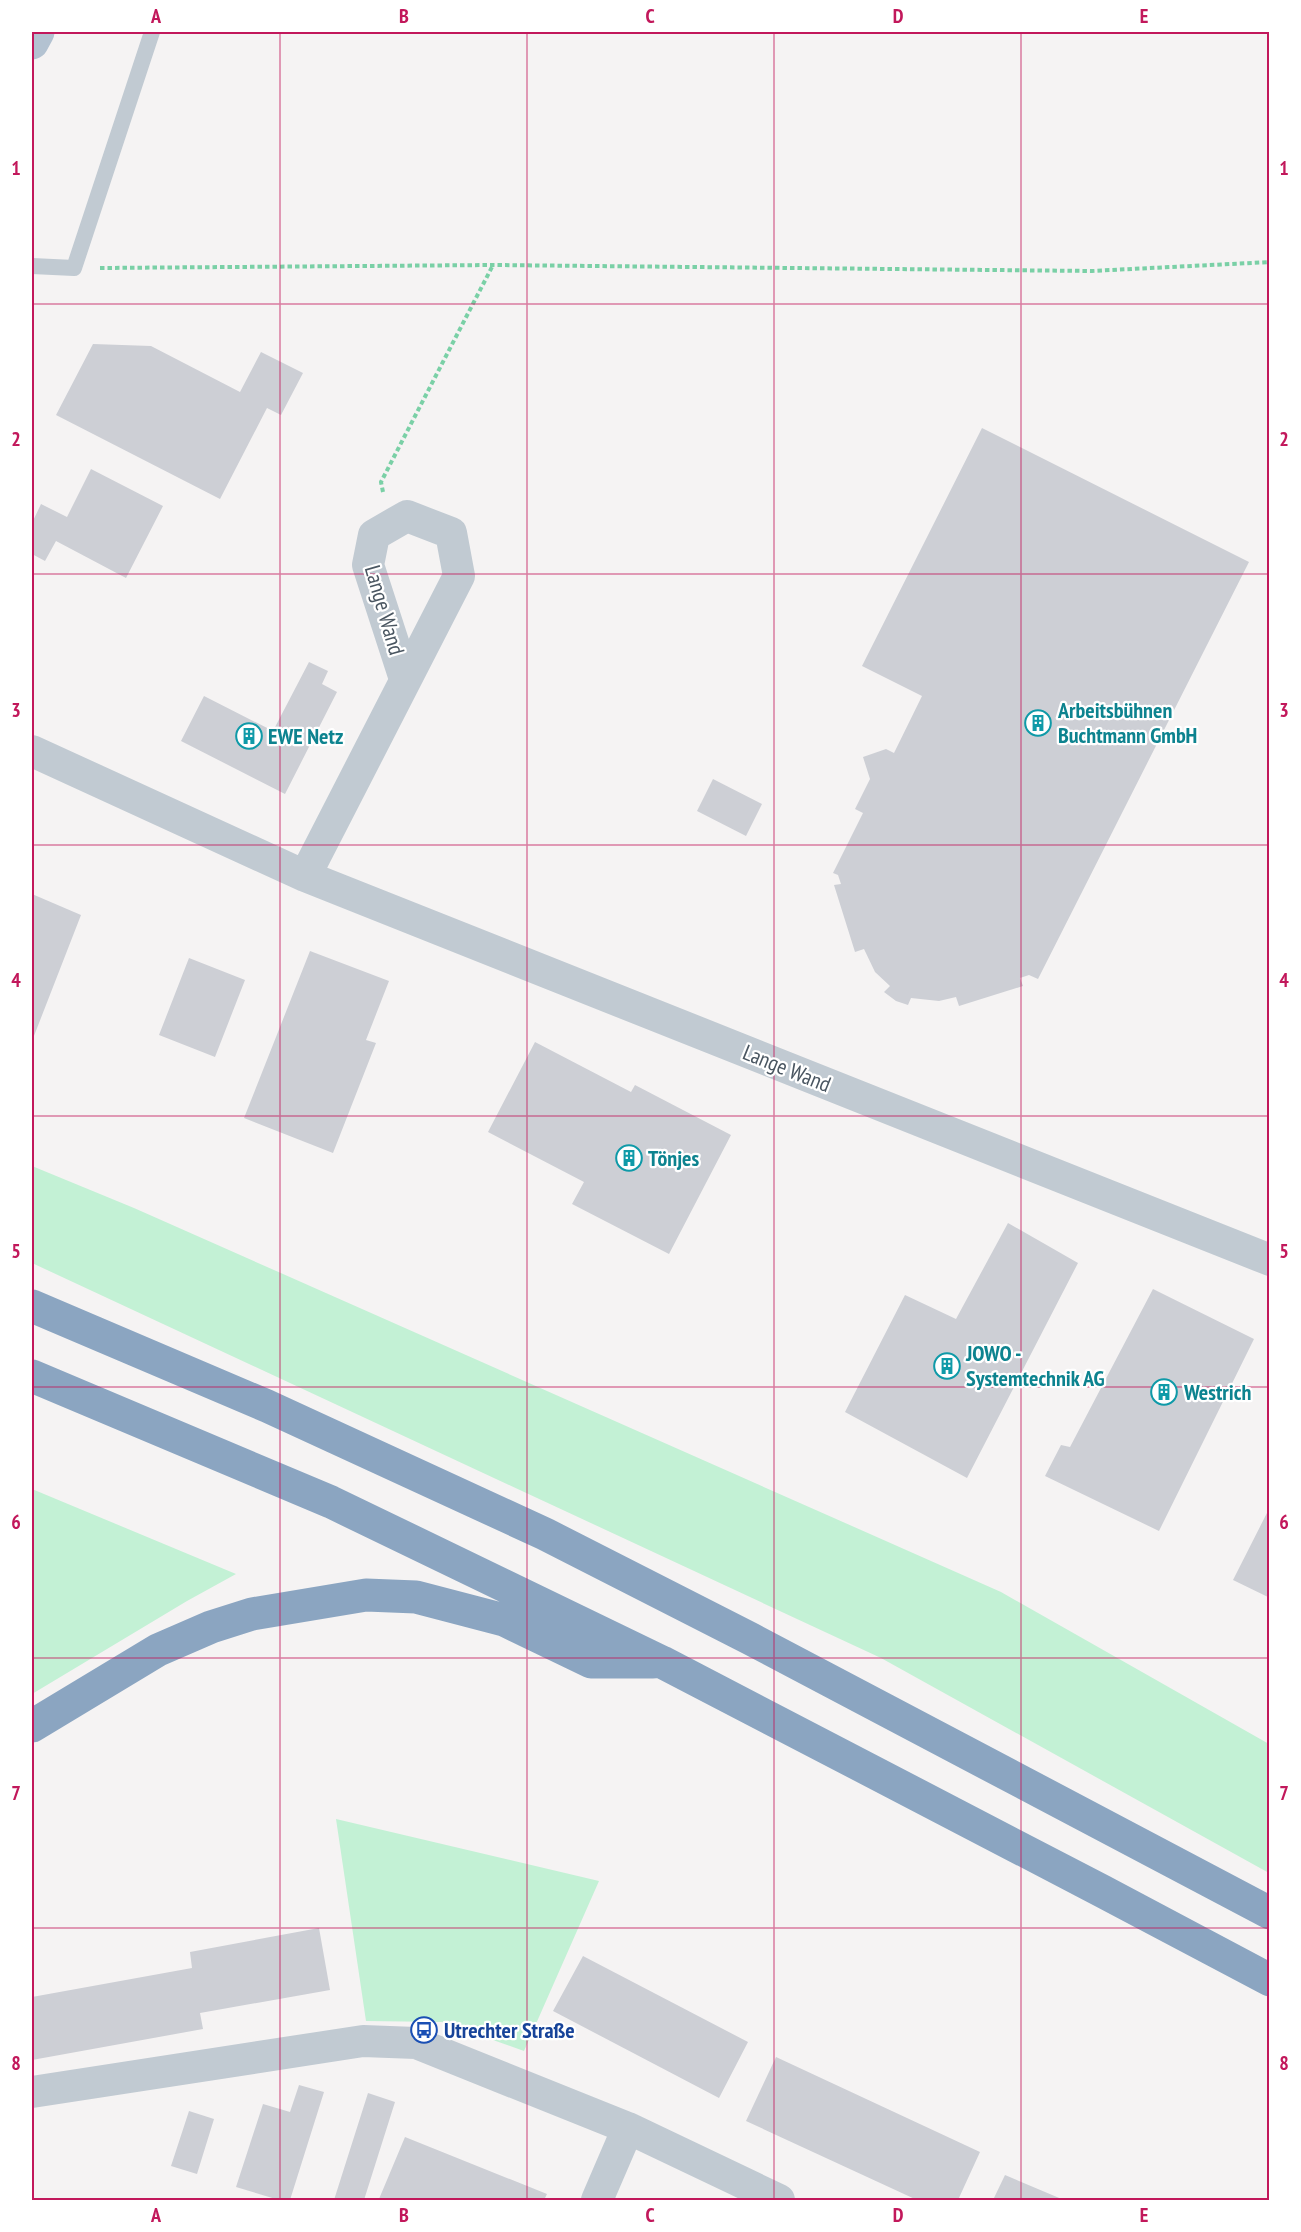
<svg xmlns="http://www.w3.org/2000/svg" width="1301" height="2232" font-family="'PT Sans Narrow',sans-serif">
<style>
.green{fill:#c3f1d5}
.building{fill:#cdcfd5}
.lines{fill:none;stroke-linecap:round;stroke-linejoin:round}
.path{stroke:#7ad0a6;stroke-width:4;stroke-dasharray:4.5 3;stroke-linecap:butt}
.service{stroke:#c1cad2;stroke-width:16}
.minor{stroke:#c1cad2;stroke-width:32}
.primary{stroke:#b3c2d1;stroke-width:33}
.motorway{stroke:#8ba5c1;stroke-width:33}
.grid{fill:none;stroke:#c2185b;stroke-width:1.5;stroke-opacity:0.55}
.labels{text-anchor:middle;stroke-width:4.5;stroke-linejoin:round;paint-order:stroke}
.street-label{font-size:22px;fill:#4a5661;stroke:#fff}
.culture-label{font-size:22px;font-weight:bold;fill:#0d838f;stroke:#fff;text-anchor:start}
.transit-label{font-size:22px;font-weight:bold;fill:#164399;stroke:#fff;text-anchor:start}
.neatline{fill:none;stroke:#c2185b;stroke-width:2}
.grid-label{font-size:20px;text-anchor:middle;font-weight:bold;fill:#c2185b}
</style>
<rect width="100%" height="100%" fill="#f5f3f3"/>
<!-- green -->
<path class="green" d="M 32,1166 L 134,1208 L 1001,1592 L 1269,1744 L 1269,1873 L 881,1658 L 32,1263 Z
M 32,1489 L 236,1574 L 187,1601 L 32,1694 Z
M 336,1819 L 599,1881 L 524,2051 L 442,2022 L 366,2021 Z"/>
<!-- building -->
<path class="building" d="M 93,344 L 151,346 L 240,392 L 261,352 L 303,373 L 281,415 L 267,408 L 220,499 L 56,415 Z
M 982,428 L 1249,562 L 1038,979 L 1029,975 L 1020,978 L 1023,986 L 959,1006 L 956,997 L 939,1001 L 911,998 L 908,1005 L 896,1001 L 884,992 L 890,986 L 875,972 L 864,949 L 855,952 L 834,885 L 841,884 L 838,875 L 833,873 L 863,813 L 855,809 L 870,779 L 863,757 L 886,749 L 894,753 L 922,696 L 862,666 Z
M 91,469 L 163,506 L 126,578 L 56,541 L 45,561 L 32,554 L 32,523 L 41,504 L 67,517 Z
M 309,662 L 328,671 L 322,684 L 337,692 L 285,794 L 181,741 L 204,696 L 273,731 Z
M 713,779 L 762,804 L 746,836 L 697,811 Z
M 32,894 L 81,915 L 32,1041 Z
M 310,951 L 389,981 L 366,1040 L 376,1043 L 333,1153 L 244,1118 Z
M 189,958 L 245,980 L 215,1057 L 159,1035 Z
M 535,1042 L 631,1092 L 635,1085 L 731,1135 L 669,1254 L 572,1204 L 584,1182 L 488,1132 Z
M 1008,1223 L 1078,1263 L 967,1478 L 845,1412 L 905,1295 L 956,1319 Z
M 1153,1289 L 1254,1339 L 1159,1531 L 1045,1476 L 1061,1445 L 1070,1447 Z
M 1270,1507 L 1270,1598 L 1233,1580 Z
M 319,1928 L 330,1990 L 200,2013 L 203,2029 L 32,2060 L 32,1997 L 192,1968 L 190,1952 Z
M 583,1956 L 748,2042 L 719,2098 L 553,2011 Z
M 776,2057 L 980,2152 L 958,2200 L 917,2200 L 746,2121 Z
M 299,2085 L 324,2092 L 290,2200 L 279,2200 L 236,2187 L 263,2104 L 290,2112 Z
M 368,2093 L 395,2102 L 364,2200 L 334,2200 Z
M 189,2111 L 214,2119 L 197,2174 L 171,2166 Z
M 405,2137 L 547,2194 L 544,2200 L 379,2199 Z
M 1005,2175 L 1064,2200 L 993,2200 Z"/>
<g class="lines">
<!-- path -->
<path class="path" d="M 100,268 L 493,265 L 1092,271 L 1270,262
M 383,492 L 381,482 L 493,265"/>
<!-- service -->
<path class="service" d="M 32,266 L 74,268 L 152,32"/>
<!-- minor -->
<path class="minor" d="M 32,751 L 305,876 L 1270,1260
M 305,876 L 459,576 L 451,533 L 407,516 L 374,535 L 368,565 L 405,679
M 32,2092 L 363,2041 L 416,2043 L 628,2128 L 779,2200
M 597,2200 L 628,2128"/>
<!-- primary -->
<path class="primary" d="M 32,43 L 38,32"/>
<!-- motorway -->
<path class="motorway" d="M 32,1306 L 267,1406 L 545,1534 L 751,1639 L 1270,1913
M 32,1376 L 331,1502 L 662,1662 L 1102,1891 L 1270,1980
M 32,1726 L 158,1650 L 211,1627 L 252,1614 L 366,1595 L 416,1597 L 504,1620 L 591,1662 L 653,1662"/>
</g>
<!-- grid -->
<path class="grid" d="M 280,32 L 280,2200M 527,32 L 527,2200M 774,32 L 774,2200M 1021,32 L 1021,2200M 32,304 L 1270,304M 32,574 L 1270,574M 32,845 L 1270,845M 32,1116 L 1270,1116M 32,1387 L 1270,1387M 32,1658 L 1270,1658M 32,1928 L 1270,1928"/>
<!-- icons -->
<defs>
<g id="building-ring" transform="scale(1.35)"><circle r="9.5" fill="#fff" stroke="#0f9aa8" stroke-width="1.5"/><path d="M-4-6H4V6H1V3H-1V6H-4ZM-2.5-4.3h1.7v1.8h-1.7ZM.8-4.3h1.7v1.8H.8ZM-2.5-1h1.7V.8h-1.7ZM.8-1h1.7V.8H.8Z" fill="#0f9aa8"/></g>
<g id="bus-ring" transform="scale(1.35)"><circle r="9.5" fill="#fff" stroke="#1a4fb4" stroke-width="1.5"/><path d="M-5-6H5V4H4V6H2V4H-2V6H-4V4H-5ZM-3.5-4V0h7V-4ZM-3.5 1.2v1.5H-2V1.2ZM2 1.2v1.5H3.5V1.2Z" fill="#1a4fb4"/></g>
</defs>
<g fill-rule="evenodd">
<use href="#building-ring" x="1038" y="723"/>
<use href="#building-ring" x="249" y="736"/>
<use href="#building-ring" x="629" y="1158"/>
<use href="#building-ring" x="947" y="1366"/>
<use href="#building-ring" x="1164" y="1392"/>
<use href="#bus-ring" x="424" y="2030"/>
</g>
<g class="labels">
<!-- street labels -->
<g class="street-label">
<text transform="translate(385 610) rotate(74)" y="8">Lange Wand</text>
<text transform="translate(787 1068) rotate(22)" y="8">Lange Wand</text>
</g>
<!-- culture labels -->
<g class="culture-label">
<text x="1058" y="718">Arbeitsbühnen<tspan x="1058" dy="25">Buchtmann GmbH</tspan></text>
<text x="268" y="744">EWE Netz</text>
<text x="648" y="1166">Tönjes</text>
<text x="966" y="1361">JOWO ‑<tspan x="966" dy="25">Systemtechnik AG</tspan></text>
<text x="1184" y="1400">Westrich</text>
</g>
<!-- transit labels -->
<g class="transit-label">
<text x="444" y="2038">Utrechter Straße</text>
</g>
</g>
<!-- border -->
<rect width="1301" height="2232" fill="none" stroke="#ffffff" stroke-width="66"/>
<rect x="33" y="33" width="1235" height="2166" class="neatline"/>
<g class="grid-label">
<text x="156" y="23">A</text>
<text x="404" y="23">B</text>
<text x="650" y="23">C</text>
<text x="898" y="23">D</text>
<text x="1144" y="23">E</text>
<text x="16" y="175">1</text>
<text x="1284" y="175">1</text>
<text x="16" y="446">2</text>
<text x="1284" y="446">2</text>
<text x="16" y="717">3</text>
<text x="1284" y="717">3</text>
<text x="16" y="987">4</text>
<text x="1284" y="987">4</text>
<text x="16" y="1258">5</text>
<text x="1284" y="1258">5</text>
<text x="16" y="1529">6</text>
<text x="1284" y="1529">6</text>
<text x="16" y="1800">7</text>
<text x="1284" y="1800">7</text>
<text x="16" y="2070">8</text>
<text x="1284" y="2070">8</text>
<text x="156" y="2222">A</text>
<text x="404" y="2222">B</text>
<text x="650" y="2222">C</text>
<text x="898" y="2222">D</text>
<text x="1144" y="2222">E</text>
</g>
</svg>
